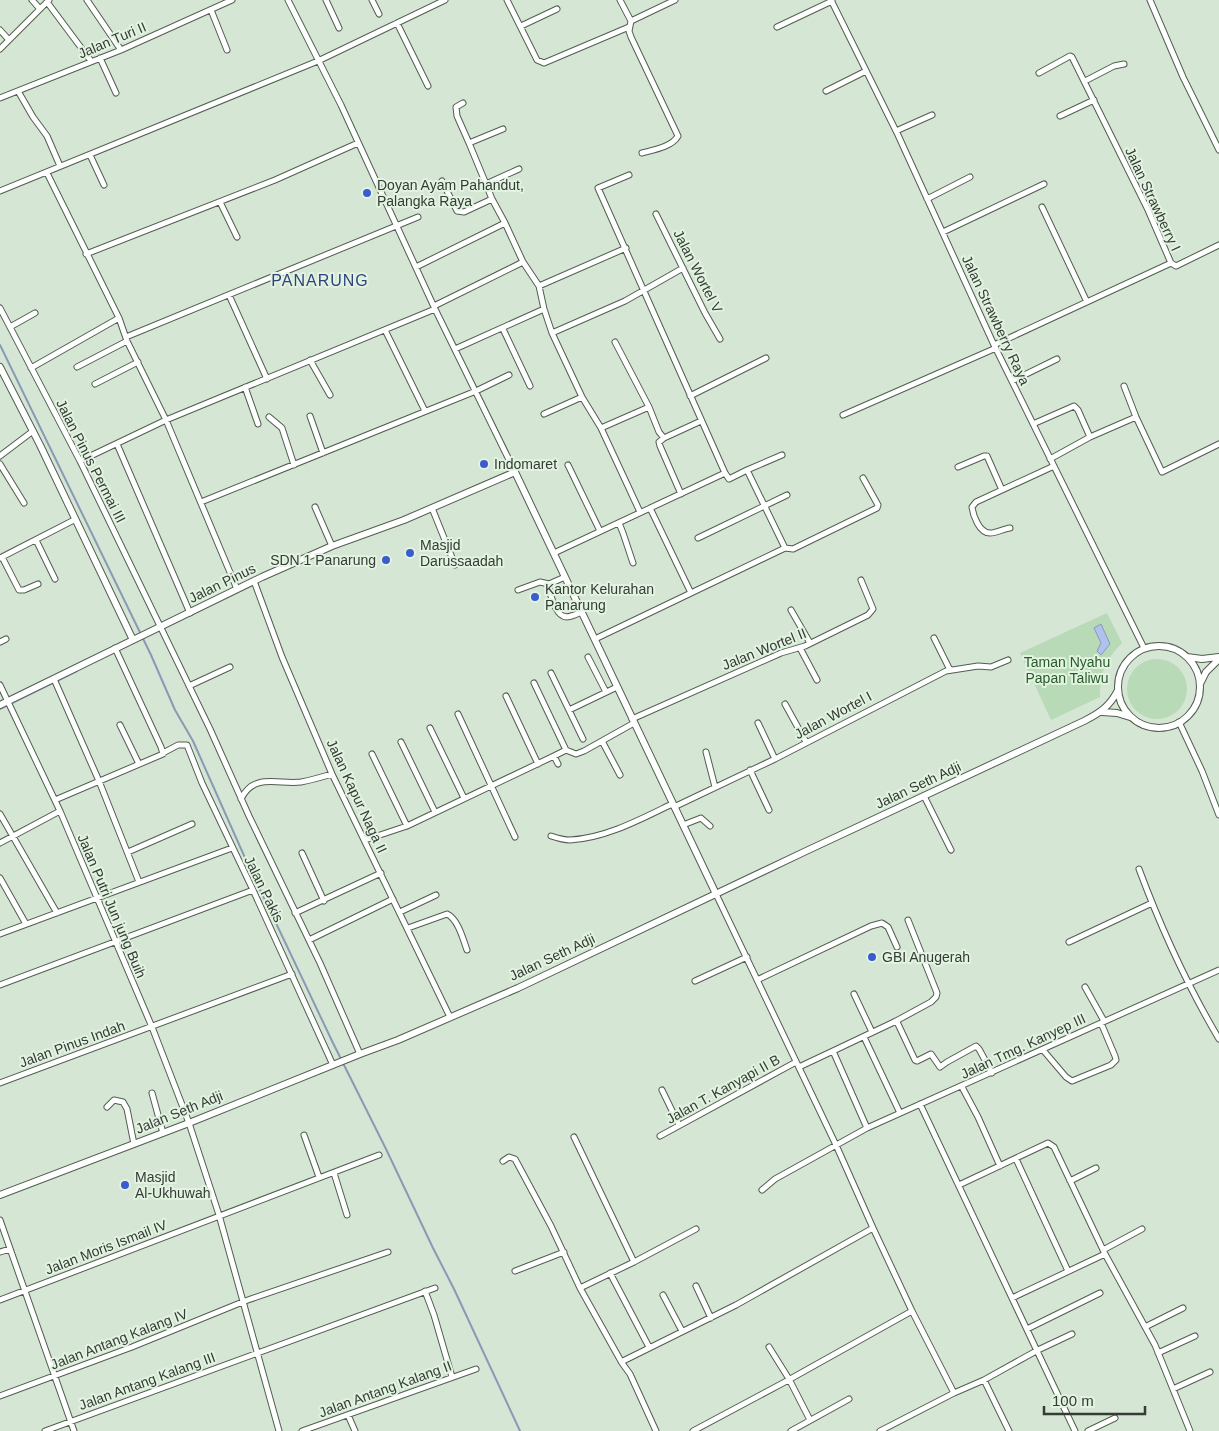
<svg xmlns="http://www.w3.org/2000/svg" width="1219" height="1431" font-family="Helvetica,sans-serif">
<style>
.green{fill:#b8dab7}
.water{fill:#afc1ed;stroke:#8a99b6}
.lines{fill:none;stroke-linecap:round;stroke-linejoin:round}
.stream{stroke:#8a99b6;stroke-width:2}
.minor-casing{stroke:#505e4f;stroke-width:7}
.tertiary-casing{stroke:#505e4f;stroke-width:8}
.minor{stroke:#fff;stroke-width:5}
.tertiary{stroke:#fff;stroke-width:6}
.poi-dot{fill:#3b5cce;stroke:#e2f3e1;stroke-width:2}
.labels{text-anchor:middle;stroke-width:4;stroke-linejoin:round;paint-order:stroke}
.street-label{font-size:14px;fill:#353b35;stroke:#e2f3e1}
.poi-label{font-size:14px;fill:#353b35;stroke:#e2f3e1;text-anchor:start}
.park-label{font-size:14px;fill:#285b29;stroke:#e2f3e1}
.quarter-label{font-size:16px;letter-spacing:1px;fill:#2f437c;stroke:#e2f3e1}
</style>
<rect width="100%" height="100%" fill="#d5e6d4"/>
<!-- green -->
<path class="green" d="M 1107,613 L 1122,643 C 1105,661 1100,672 1100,697 L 1051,720 L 1020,653 Z
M1127 689a30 30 0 1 1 60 0a30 30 0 1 1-60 0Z"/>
<!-- water -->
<path class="water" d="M 1101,624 L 1110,644 L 1101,655 L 1097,651 L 1101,643 L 1094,628 Z"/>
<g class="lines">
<!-- stream -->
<path class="stream" d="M 0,345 L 151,655 L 175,710 L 193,741 L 246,860 L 333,1043 L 386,1149 L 433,1248 L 454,1289 L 520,1431
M 0,709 L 77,671"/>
<!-- minor casing -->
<g class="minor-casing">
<path id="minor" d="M 32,0 L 40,9
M 87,0 L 121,50
M 288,0 L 341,105 L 435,309 L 515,472
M 326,0 L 339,28
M 372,0 L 379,14
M 507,0 L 537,60 L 544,63 L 629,27
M 620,0 L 631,21 L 629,31 L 631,37 L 678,136 C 672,147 653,150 642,153
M 831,0 L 898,135 L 994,345 L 1144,648
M 1150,0 L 1183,77 L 1219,150
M 47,2 L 91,61
M 211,10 L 227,50
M 631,21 L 675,0
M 397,23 L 428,86
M 521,26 L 557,9
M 777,27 L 832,1
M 0,30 L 9,40
M 0,49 L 49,0
M 100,58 L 116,93
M 1085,81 L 1114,66 L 1124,64
M 18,91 L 33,117 L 47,136 L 60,166
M 826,91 L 866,71
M 0,98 L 121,50 L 232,0
M 463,103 L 456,107 L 457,116 L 469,143
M 1060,116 L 1094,100
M 896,131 L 932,115
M 90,155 L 104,185
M 47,173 L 119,318 L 127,341 L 166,420 L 237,589
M 629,175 L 598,188 C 641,283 682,378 725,473
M 442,181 L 457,211 L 464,212 L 492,199 L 505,223
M 486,184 L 469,143 L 503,129
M 0,191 L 318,61 L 445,0
M 492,199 L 486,184 L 519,169
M 927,199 L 970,177
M 220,202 L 237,237
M 1042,207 L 1087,302
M 656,214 L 705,313 L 720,339
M 943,232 L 1044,184
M 86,254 L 275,180 L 358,143
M 523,262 L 539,286 L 544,309
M 1171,263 L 1176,266 L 1219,245
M 416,267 L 505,223 L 523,262 L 434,306
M 539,286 L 626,248
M 229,295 L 267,379
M 0,308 L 80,461 L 210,729 L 249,816 L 320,963 L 360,1054
M 10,327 L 35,313
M 503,329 L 530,386
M 385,330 L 425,411
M 552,333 L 625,301 L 683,268
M 126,337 L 418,217
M 615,342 L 649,407 L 659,432 L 664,438 L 701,421
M 994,345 L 1171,263 L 1148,210 L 1072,57 L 1070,56 L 1039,73
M 455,349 L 544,309 L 552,333 L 582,397
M 310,360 L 330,395
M 77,367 L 127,341
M 31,368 L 119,318
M 1012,381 L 1057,359
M 95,384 L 138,362
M 1124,386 L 1136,417 L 1162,472 L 1219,444
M 245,387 L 258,424
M 690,396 L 766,358
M 544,414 L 582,397 L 601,428 L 640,512
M 843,415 L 996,348
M 310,416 L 323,453
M 269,417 L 282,428 L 294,465
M 1033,424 L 1074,406 L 1078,410 L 1090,437
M 601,428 L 649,407
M 664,438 L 659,442 L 660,446 L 681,494
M 117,444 L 190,613
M 0,456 L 33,431
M 1050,459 L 1090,437 L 1136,417
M 80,461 L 166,420 L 435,309
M 0,464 L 24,503
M 568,465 L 600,531
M 958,467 L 984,456 L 987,456 L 1002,490
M 747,470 L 782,455
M 201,502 L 476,391 L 509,375
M 315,507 L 332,546
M 432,508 L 455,565
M 619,523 L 623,533 L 633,563
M 1010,528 C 1003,529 996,533 990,533 C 979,533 973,515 972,507 L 976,502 L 1054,466
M 698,538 L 787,495
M 36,540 L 55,579
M 785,548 L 793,549 L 877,508 L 878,505 L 863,478
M 554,553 L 725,473 L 729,479 L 747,470 L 785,548 L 691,593 L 650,508
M 2,557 L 19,590 L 24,590 L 38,584
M 0,558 L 74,520
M 254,581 L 282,657 L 332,774 L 450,1017
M 549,584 C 549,592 555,613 563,616 C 568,619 576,614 582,612
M 518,590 L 540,582 L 549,584 L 565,577
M 791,610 L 810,643
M 934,638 L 950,670
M 595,639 L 691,593
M 0,642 L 6,639
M 800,648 L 817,680
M 588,657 L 606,692
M 551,673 L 583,739
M 54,679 L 99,781 L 139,882
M 534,683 L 566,750
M 0,685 L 60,811 L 152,1027 L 189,1123 L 219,1215 L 279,1431
M 189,686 L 230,667
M 506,696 L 538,764
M 785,704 L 806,742
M 569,710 L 617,687
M 458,714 L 515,837
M 632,719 L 781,653 L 805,646 L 868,615 L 873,609 L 861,580
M 1179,722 L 1202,771 L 1219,815
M 758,723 L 775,759
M 120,725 L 139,764
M 430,728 L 464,798
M 602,741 L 620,775
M 401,742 L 435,812
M 706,752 L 715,787
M 163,753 L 178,745 L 187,745 L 202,783 L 253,890 L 333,1065
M 372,754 L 407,826
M 554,756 L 566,750 L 576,754 L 584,751 L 634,723
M 750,770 L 769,810
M 924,796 L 951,850
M 241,799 C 254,772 279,785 301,782 C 312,780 322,777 332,774
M 55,800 L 163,754 L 161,747 L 115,648
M 674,807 L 775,759 L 946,671 L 978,666 L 991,667 L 1008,660
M 0,814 L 57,913
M 683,825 L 701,818 L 710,826
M 551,836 C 557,838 564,840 570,840 C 606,838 641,819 672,804
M 365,840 L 407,826 L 554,756 L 558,764
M 0,843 L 60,811
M 128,852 L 192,824
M 302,853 L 324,901
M 1139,869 C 1161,928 1187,985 1219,1039
M 0,878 L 26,924
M 400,912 L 436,895
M 295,913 L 381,873
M 408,928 L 447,914 C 458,919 463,939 467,950
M 0,934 L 232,848
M 309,940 L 393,899
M 1069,942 L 1152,903
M 757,980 L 871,926 L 882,923 L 888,927 L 897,947
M 695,981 L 747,957
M 0,985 L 253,890
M 1085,987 L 1104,1021
M 854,994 L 872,1032
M 896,1021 L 931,1002 L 936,997 L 937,993 L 908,920
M 864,1037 L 900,1113
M 1043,1050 L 1066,1077 L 1072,1081 L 1111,1065 L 1116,1060 L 1115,1056 L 1101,1023
M 799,1067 L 833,1051
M 0,1083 L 292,974
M 962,1087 L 978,1117 L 1000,1166
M 662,1090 L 679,1125
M 152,1093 L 163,1133
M 920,1104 L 1075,1431
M 107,1107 L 114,1100 L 123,1102 L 127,1109 L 134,1144
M 867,1128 L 833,1051 L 892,1023 L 896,1021 L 898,1024 L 915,1060 L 917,1061 L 931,1054 L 940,1067 L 947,1062 L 976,1046 L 979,1049 L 992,1073
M 304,1135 L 319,1177
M 660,1136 L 796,1062
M 574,1137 L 634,1262 L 580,1288
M 1016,1159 L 1068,1271
M 503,1161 L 509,1157 L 515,1159 L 551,1226 L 580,1288 L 622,1363
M 334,1173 L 347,1215
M 1070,1181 L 1096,1168
M 959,1185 L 1048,1143 L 1054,1147 L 1105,1254 L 1012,1298
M 762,1190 L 775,1179 L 867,1128 L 1219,970
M 0,1220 L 74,1431
M 873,1228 L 912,1311 L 954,1393
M 1103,1250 L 1142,1229
M 0,1252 L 10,1249
M 1105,1254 L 1155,1345 L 1190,1431
M 634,1262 L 696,1229
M 515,1271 L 564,1252
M 610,1273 L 649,1347
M 696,1286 L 711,1318
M 425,1291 L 434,1315 L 452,1377
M 663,1295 L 682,1331
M 0,1300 L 379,1155
M 1145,1327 L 1183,1308
M 1027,1329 L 1100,1293
M 769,1347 L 789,1379 L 810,1420
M 1158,1353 L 1195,1336
M 984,1380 L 1009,1431
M 1173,1389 L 1210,1372
M 0,1396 L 132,1347 L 245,1301 L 388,1252
M 348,1415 L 355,1431
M 45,1431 L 435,1288
M 302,1431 L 476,1369
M 656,1431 L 630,1374 L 622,1363 L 623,1361 L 736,1305 L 873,1228 L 836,1145 L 716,894
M 693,1431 L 783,1383 L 912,1311
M 791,1431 L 849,1399
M 880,1431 L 954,1393 L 984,1380 L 1038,1350 L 1072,1334
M 1088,1431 L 1115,1418"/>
</g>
<!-- tertiary casing -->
<g class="tertiary-casing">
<path id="tertiary" d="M 0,367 L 40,445 L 133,640
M1118 687a41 41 0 1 1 82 0a41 41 0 1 1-82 0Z
M 1187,657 L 1202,659 L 1219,657
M 1200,684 L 1206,672 L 1219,659
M 0,705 L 262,577 L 332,546 L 404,520 L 515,472 L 716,894
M 1102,712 L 1117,713 L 1130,717
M 0,1195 L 189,1123 L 360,1054 L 398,1040 L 518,988 L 804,852 L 1084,721 C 1100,713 1110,706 1118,690"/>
</g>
<!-- minor -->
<use href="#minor" class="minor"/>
<!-- tertiary -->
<use href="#tertiary" class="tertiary"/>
</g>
<!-- markers -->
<g class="poi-dot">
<circle cx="367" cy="193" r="5"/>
<circle cx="484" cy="464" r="5"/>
<circle cx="410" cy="553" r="5"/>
<circle cx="386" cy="560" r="5"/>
<circle cx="535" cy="597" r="5"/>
<circle cx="872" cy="957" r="5"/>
<circle cx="125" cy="1185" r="5"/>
</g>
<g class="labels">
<!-- street labels -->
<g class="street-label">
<text transform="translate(112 40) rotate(-23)" y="5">Jalan Turi II</text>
<text transform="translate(1153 199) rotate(65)" y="5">Jalan Strawberry I</text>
<text transform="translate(698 271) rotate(63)" y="5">Jalan Wortel V</text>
<text transform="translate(996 320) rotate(65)" y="5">Jalan Strawberry Raya</text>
<text transform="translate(91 461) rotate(63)" y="5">Jalan Pinus Permai III</text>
<text transform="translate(222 583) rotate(-26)" y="5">Jalan Pinus</text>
<text transform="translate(764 649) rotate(-22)" y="5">Jalan Wortel II</text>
<text transform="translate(833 715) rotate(-28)" y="5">Jalan Wortel I</text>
<text transform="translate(918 785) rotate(-25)" y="5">Jalan Seth Adji</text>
<text transform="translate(357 796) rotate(65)" y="5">Jalan Kapur Naga II</text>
<text transform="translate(264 889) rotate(64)" y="5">Jalan Pakis</text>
<text transform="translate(112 906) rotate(67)" y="5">Jalan Putri Jun jung Buih</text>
<text transform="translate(552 957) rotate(-25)" y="5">Jalan Seth Adji</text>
<text transform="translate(72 1044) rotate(-20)" y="5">Jalan Pinus Indah</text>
<text transform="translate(1023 1046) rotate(-25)" y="5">Jalan Tmg. Kanyep III</text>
<text transform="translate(723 1089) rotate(-29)" y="5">Jalan T. Kanyapi II B</text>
<text transform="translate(179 1112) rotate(-22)" y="5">Jalan Seth Adji</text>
<text transform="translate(106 1247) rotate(-21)" y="5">Jalan Moris Ismail IV</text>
<text transform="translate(119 1339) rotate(-21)" y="5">Jalan Antang Kalang IV</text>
<text transform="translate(147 1381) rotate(-20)" y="5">Jalan Antang Kalang III</text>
<text transform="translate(385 1389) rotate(-20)" y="5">Jalan Antang Kalang II</text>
</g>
<!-- poi labels -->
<g class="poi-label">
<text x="377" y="190">Doyan Ayam Pahandut,<tspan x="377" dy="16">Palangka Raya</tspan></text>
<text x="494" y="469">Indomaret</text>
<text x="420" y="550">Masjid<tspan x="420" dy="16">Darussaadah</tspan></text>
<text x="376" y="565" text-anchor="end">SDN 1 Panarung</text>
<text x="545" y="594">Kantor Kelurahan<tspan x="545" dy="16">Panarung</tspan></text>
<text x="882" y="962">GBI Anugerah</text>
<text x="135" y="1182">Masjid<tspan x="135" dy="16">Al-Ukhuwah</tspan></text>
</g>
<!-- park labels -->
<g class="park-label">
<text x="1067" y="667">Taman Nyahu<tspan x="1067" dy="16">Papan Taliwu</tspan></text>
</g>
<!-- quarter labels -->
<g class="quarter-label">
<text x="320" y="286">PANARUNG</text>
</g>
</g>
<!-- scale -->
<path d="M1044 1406v8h101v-8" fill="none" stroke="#353b35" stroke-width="2.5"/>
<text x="1052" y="1406" font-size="15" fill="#353b35" stroke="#e2f3e1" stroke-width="4" paint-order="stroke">100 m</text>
</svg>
